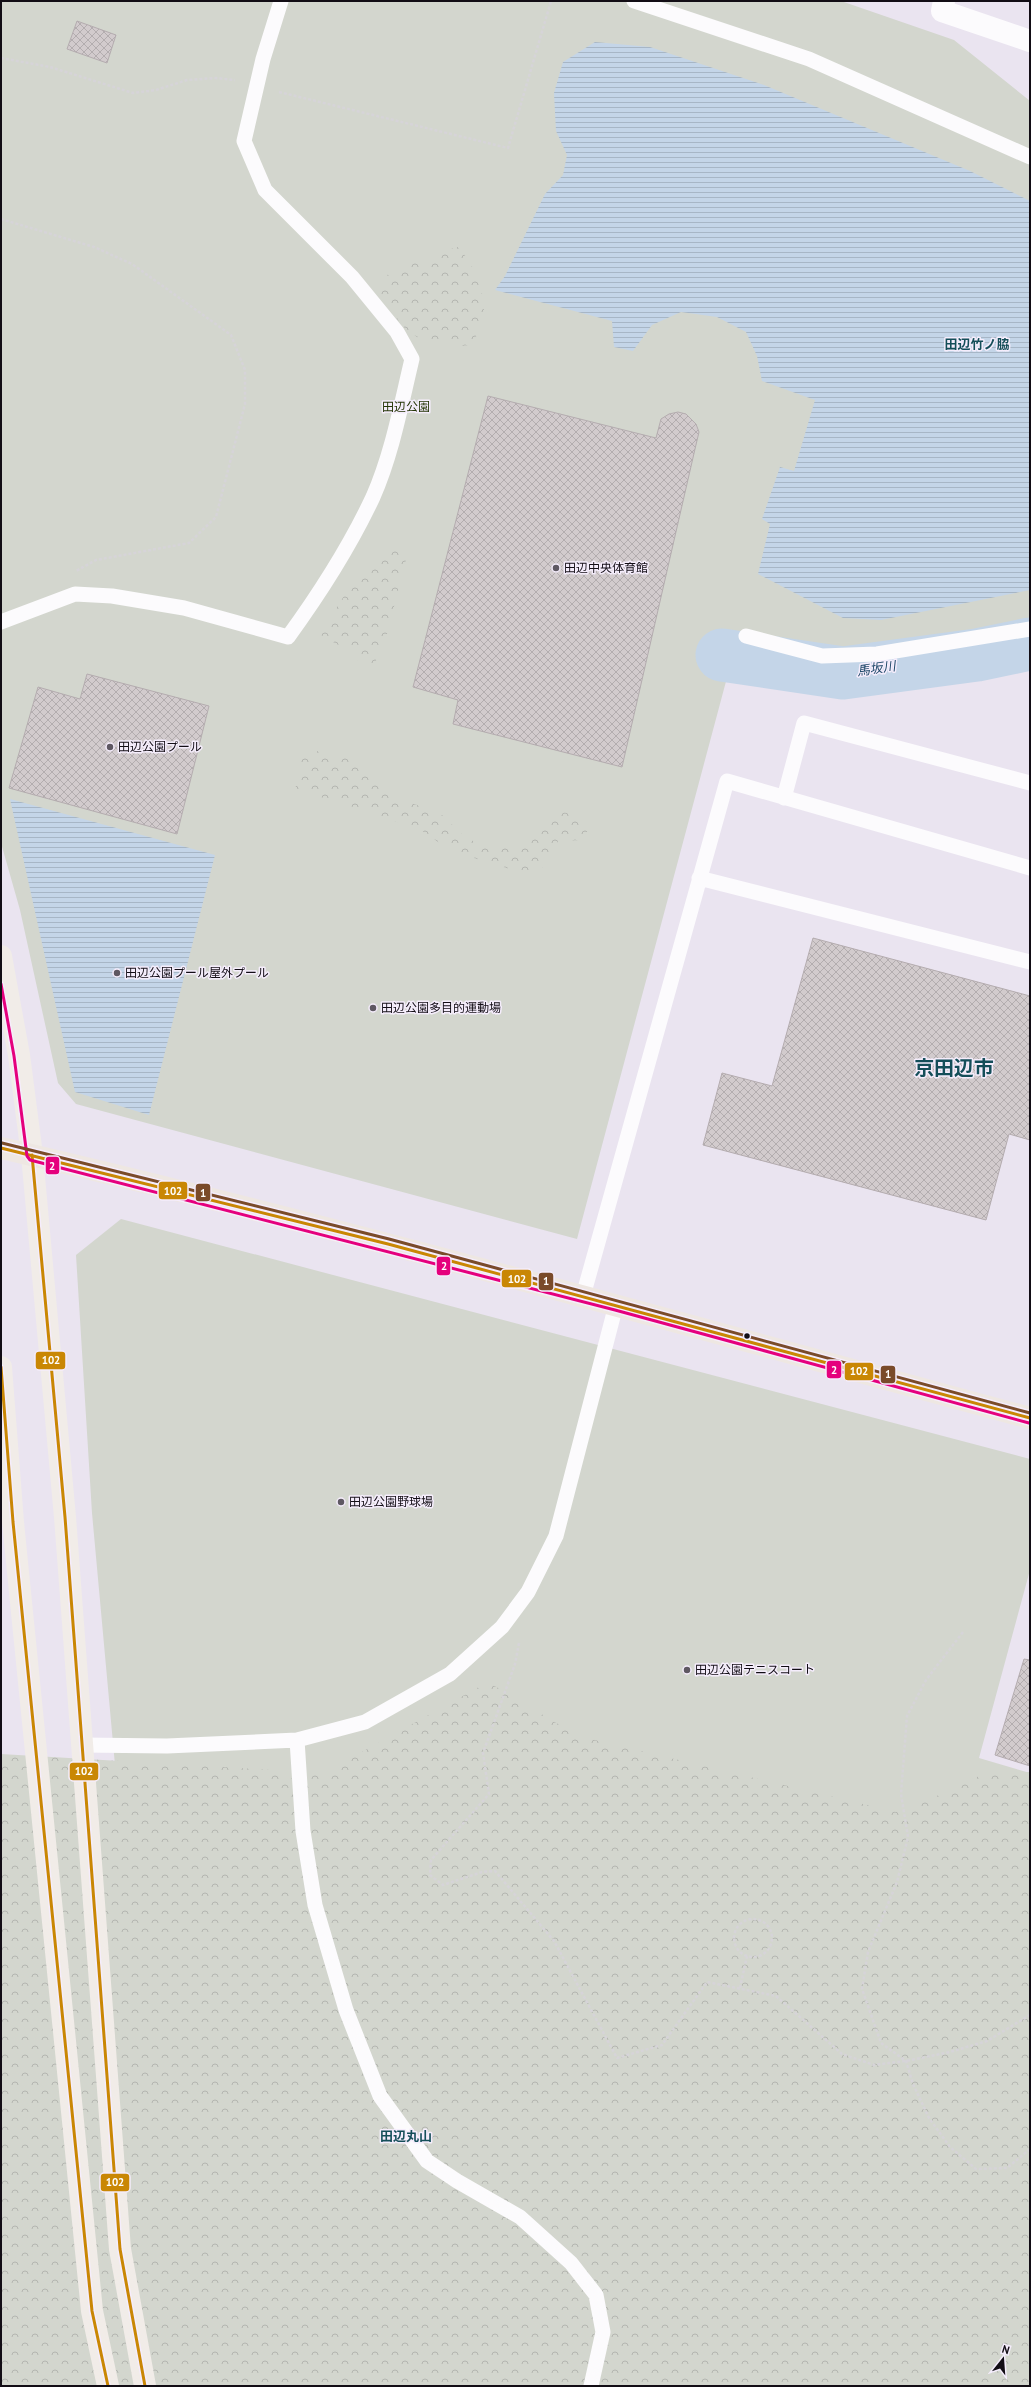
<svg xmlns="http://www.w3.org/2000/svg" width="1031" height="2387" font-family="'PT Sans','Noto Sans JP',sans-serif">
<style>
.green{fill:#d3d6ce}
.forest{fill:url(#forest-crowns)}
.water{fill:url(#water-rules)}
.lines{fill:none;stroke-linecap:round;stroke-linejoin:round}
.river{stroke:#c4d5e8;stroke-width:53}
.building{fill:url(#building-cross-hatch);stroke:#b4acaf}
.path{stroke:#d6d4d8;stroke-width:2.5;stroke-dasharray:3 2;stroke-linecap:butt}
.service{stroke:#fcfbfd;stroke-width:15}
.minor{stroke:#fcfbfd;stroke-width:22}
.primary{stroke:#f1ece8;stroke-width:22}
.trunk{stroke:#eee7e2;stroke-width:22}
.bus-1-casing{stroke:#f5edfc;stroke-width:6}
.bus-2-casing{stroke:#f5edfc;stroke-width:6}
.bus-3-casing{stroke:#f5edfc;stroke-width:6}
.bus-1{stroke:#c98704;stroke-width:3}
.bus-2{stroke:#e5007d;stroke-width:3}
.bus-3{stroke:#7a4b2a;stroke-width:3}
.poi-dot{fill:#5e5862;stroke:#f5edfc;stroke-width:1.5}
.bus-dot{fill:#120d15;stroke:#f5edfc;stroke-width:1.5}
.labels{text-anchor:middle;stroke-width:3;stroke-linejoin:round;paint-order:stroke}
.park-label{font-size:12px;fill:#253606;stroke:#f5edfc}
.poi-label{font-size:12px;fill:#120d15;stroke:#f5edfc;text-anchor:start}
.neighbourhood-label{font-size:13px;font-weight:bold;fill:#144e59;stroke:#f5edfc}
.water-label{font-size:13px;font-style:italic;fill:#1e4869;stroke:#f5edfc}
.town-label{font-size:20px;font-weight:bold;fill:#144e59;stroke:#f5edfc}
.line-badge{stroke:#f5edfc;stroke-width:1.5}
.badge-label{font-size:11px;text-anchor:middle;font-weight:bold;fill:#fff}
</style>
<defs>
<pattern id="forest-crowns" width="20" height="18" patternUnits="userSpaceOnUse"><rect width="20" height="18" fill="#d3d6ce"/><path d="M2 6a3 3 0 1 1 6 0M12 15a3 3 0 1 1 6 0" fill="none" stroke="#b4b6b0"/></pattern>
<pattern id="water-rules" width="6" height="5" patternUnits="userSpaceOnUse"><rect width="6" height="5" fill="#c4d5e8"/><path d="M0 2.5h6" fill="none" stroke="#a7b6c6"/></pattern>
<pattern id="building-cross-hatch" width="8" height="8" patternUnits="userSpaceOnUse"><rect width="8" height="8" fill="#d2cbcd"/><path d="M0 0l8 8M0 8l8-8" fill="none" stroke="#b3adaf"/></pattern>
</defs>
<rect width="100%" height="100%" fill="#eae4f0"/>
<!-- green -->
<path class="green" d="M 1,1 L 841,1 L 954,40 L 1030,101 L 1030,635 L 889,660 L 821,662 L 736,644 L 577,1239 L 76,1104 L 58,1083 L 20,910 L 1,843 Z
M 121,1219 L 1030,1459 L 1030,1570 L 979,1758 L 1030,1773 L 1030,2206 L 134,1973 L 92,1513 L 76,1255 Z"/>
<!-- forest -->
<path class="forest" d="M 458,247 C 477,267 491,304 480,330 C 478,335 472,341 469,345 L 461,346 L 417,337 L 402,326 L 377,290 L 389,273 L 411,261 L 432,260 L 443,251 Z
M 398,547 L 409,548 L 384,646 L 373,666 L 366,668 L 347,650 L 319,634 L 346,593 Z
M 318,751 L 361,762 L 368,777 L 394,797 L 440,813 L 464,836 L 479,844 L 517,847 L 555,810 L 584,817 L 589,828 L 582,840 L 558,841 C 549,860 546,873 523,873 L 451,851 L 421,830 L 338,802 L 295,790 L 302,757 Z
M 488,1682 L 578,1736 L 901,1813 L 983,1774 L 1030,1772 L 1030,2386 L 1,2386 L 1,1754 L 324,1773 Z"/>
<!-- water -->
<path class="water" d="M 595,42 L 650,47 L 764,85 L 970,171 L 1030,201 L 1030,590 L 881,620 L 843,618 L 758,574 L 770,524 L 762,519 L 780,467 L 794,471 L 815,400 L 762,381 L 757,356 L 746,332 L 717,317 L 681,312 L 652,325 L 633,351 L 614,347 L 612,321 L 495,290 L 505,276 L 545,194 L 563,175 L 567,155 L 556,131 L 554,93 L 563,62 Z
M 10,799 L 215,855 L 149,1115 L 75,1092 Z"/>
<g class="lines">
<!-- river -->
<path class="river" d="M 722,655 L 843,673 L 977,655 L 1030,644"/>
</g>
<!-- building -->
<path class="building" d="M 77,21 L 116,35 L 107,63 L 67,49 Z
M 488,396 L 656,438 L 661,419 L 669,414 L 678,412 L 686,414 L 696,424 L 699,432 L 695,449 L 622,767 L 453,724 L 458,700 L 413,687 Z
M 87,674 L 209,706 L 177,834 L 9,788 L 38,687 L 80,699 Z
M 813,938 L 1030,996 L 1030,1140 L 1009,1134 L 986,1220 L 703,1145 L 722,1073 L 772,1086 Z
M 1024,1659 L 1030,1660 L 1030,1766 L 995,1755 Z"/>
<g class="lines">
<!-- path -->
<path class="path" d="M 1,58 L 50,67 L 133,93 L 156,90 L 187,80 L 216,78 L 235,80
M 279,92 L 508,148 L 551,1
M 1,219 L 94,247 L 132,264 L 231,335 L 245,370 L 245,404 L 216,517 L 189,543 L 96,560 L 76,571
M 963,1632 L 926,1680 L 907,1716 L 901,1794 L 908,1837 L 897,1882 L 868,1952 L 862,1989 L 881,2043 L 906,2061 L 913,2084 L 929,2118 L 950,2147 L 976,2169 L 1007,2168 L 1030,2149
M 519,1643 L 515,1664 L 483,1753 L 489,1794 L 431,1860 L 430,1875 L 443,1885 L 482,1872 L 495,1871 L 554,1941 L 617,2058 L 662,2045 L 707,1982 L 776,1996 L 842,2054 L 874,2065 L 906,2061 L 950,2052 L 987,2041 L 1030,2015
M734 1938a19 19 0 1 1 38 0a19 19 0 1 1-38 0Z
M 740,1988 L 747,1956"/>
<!-- service -->
<path class="service" d="M 634,1 L 809,59 L 1030,157
M 1,622 L 75,594 L 112,596 L 184,608 L 288,637 C 320,593 350,546 373,497 C 392,454 401,405 412,359 L 397,332 L 352,277 L 265,190 L 244,141 L 263,59 L 281,1
M 746,636 L 822,656 L 877,654 L 1030,629
M 784,798 L 804,723 L 1030,783
M 699,878 L 1030,962
M 583,1296 L 727,781 L 1030,868
M 297,1740 L 365,1722 L 450,1674 L 502,1627 L 528,1592 L 556,1536 L 616,1305
M 82,1745 L 167,1746 L 297,1740 L 303,1831 L 315,1905 L 346,2010 L 380,2096 L 427,2161 L 457,2181 L 520,2217 L 571,2263 L 596,2295 L 603,2332 L 591,2386"/>
<!-- minor -->
<path class="minor" d="M 944,1 L 942,11 L 1030,41"/>
<!-- primary -->
<path class="primary" d="M 1,956 L 19,1055 L 32,1155 L 65,1517 L 120,2249 L 145,2386
M 1,1367 L 13,1522 L 92,2311 L 108,2386"/>
<!-- trunk -->
<path class="trunk" d="M 1,1148 C 346,1228 688,1326 1030,1418"/>
<!-- bus-1 casing -->
<g class="bus-1-casing">
<path id="bus-1" d="M 1,1148 L 388,1244 L 1030,1418
M 32,1155 L 65,1517 L 120,2249 L 145,2386
M 1,1367 L 13,1522 L 92,2311 L 108,2386"/>
</g>
<!-- bus-2 casing -->
<g class="bus-2-casing">
<path id="bus-2" d="M 1,984 L 14,1056 L 27,1156 L 30,1160 L 615,1310 L 1029,1423"/>
</g>
<!-- bus-3 casing -->
<g class="bus-3-casing">
<path id="bus-3" d="M 2,1143 L 389,1239 L 1030,1413"/>
</g>
<!-- bus-1 -->
<use href="#bus-1" class="bus-1"/>
<!-- bus-2 -->
<use href="#bus-2" class="bus-2"/>
<!-- bus-3 -->
<use href="#bus-3" class="bus-3"/>
</g>
<!-- markers -->
<g class="poi-dot">
<circle cx="556" cy="568" r="4"/>
<circle cx="110" cy="747" r="4"/>
<circle cx="117" cy="973" r="4"/>
<circle cx="373" cy="1008" r="4"/>
<circle cx="341" cy="1502" r="4"/>
<circle cx="687" cy="1670" r="4"/>
</g>
<circle class="bus-dot" cx="747" cy="1336" r="3.5"/>
<g class="labels">
<!-- park labels -->
<g class="park-label">
<text x="406" y="411">田辺公園</text>
</g>
<!-- poi labels -->
<g class="poi-label">
<text x="564" y="572">田辺中央体育館</text>
<text x="118" y="751">田辺公園プール</text>
<text x="125" y="977">田辺公園プール屋外プール</text>
<text x="381" y="1012">田辺公園多目的運動場</text>
<text x="349" y="1506">田辺公園野球場</text>
<text x="695" y="1674">田辺公園テニスコート</text>
</g>
<!-- neighbourhood labels -->
<g class="neighbourhood-label">
<text x="977" y="349">田辺竹ノ脇</text>
<text x="406" y="2141">田辺丸山</text>
</g>
<!-- water labels -->
<g class="water-label">
<text transform="translate(876 668) rotate(-8)" y="5">馬坂川</text>
</g>
<!-- town labels -->
<g class="town-label">
<text x="954" y="1075">京田辺市</text>
</g>
</g>
<g class="line-badge">
<rect x="45" y="1156" width="15" height="19" rx="4" fill="#e5007d"/>
<rect x="158" y="1181" width="30" height="19" rx="4" fill="#c98704"/>
<rect x="195" y="1183" width="16" height="19" rx="4" fill="#7a4b2a"/>
<rect x="436" y="1256" width="15" height="20" rx="4" fill="#e5007d"/>
<rect x="501" y="1269" width="31" height="19" rx="4" fill="#c98704"/>
<rect x="538" y="1272" width="16" height="19" rx="4" fill="#7a4b2a"/>
<rect x="35" y="1351" width="31" height="19" rx="4" fill="#c98704"/>
<rect x="826" y="1360" width="16" height="19" rx="4" fill="#e5007d"/>
<rect x="844" y="1362" width="30" height="19" rx="4" fill="#c98704"/>
<rect x="880" y="1365" width="16" height="19" rx="4" fill="#7a4b2a"/>
<rect x="69" y="1762" width="30" height="19" rx="4" fill="#c98704"/>
<rect x="100" y="2173" width="30" height="19" rx="4" fill="#c98704"/>
</g>
<g class="badge-label">
<text x="52" y="1170">2</text>
<text x="173" y="1195">102</text>
<text x="203" y="1197">1</text>
<text x="444" y="1270">2</text>
<text x="517" y="1283">102</text>
<text x="546" y="1285">1</text>
<text x="51" y="1364">102</text>
<text x="834" y="1374">2</text>
<text x="859" y="1375">102</text>
<text x="888" y="1378">1</text>
<text x="84" y="1775">102</text>
<text x="115" y="2186">102</text>
</g>
<!-- border -->
<rect width="1031" height="2387" fill="none" stroke="#120d15" stroke-width="4"/>
<!-- north arrow -->
<g transform="translate(1003 2359) rotate(17)" stroke="#f5edfc" stroke-width="3" paint-order="stroke">
<path d="M0-3L7 15L0 10L-7 15Z" fill="#120d15"/>
<text y="-6" font-size="11" font-weight="bold" text-anchor="middle" fill="#120d15">N</text>
</g>
</svg>
